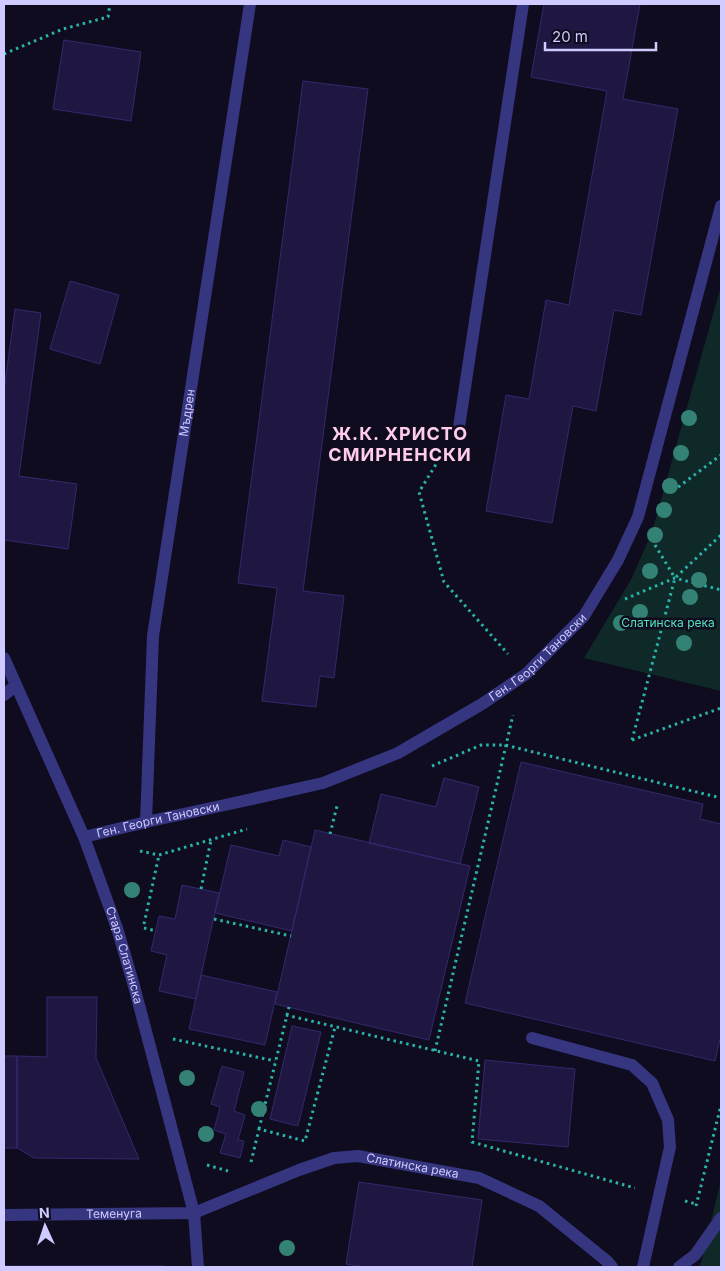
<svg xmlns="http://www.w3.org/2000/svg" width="725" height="1271" font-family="Inter,sans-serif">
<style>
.green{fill:#0e2928}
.building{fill:#1f1741;stroke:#34286e}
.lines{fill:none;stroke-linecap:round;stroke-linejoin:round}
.path{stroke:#29b4a9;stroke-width:3;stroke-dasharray:2.5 4;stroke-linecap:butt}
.lane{stroke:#363580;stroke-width:12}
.street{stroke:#363580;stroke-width:12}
.tree{fill:#348275}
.labels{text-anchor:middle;stroke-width:5;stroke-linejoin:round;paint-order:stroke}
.street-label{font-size:12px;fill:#cfcaff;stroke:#0f0c1f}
.park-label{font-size:12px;fill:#52e3bc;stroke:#0f0c1f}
.district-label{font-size:18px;font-weight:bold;letter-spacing:1px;fill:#ffcced;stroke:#0f0c1f}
</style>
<rect width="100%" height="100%" fill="#0f0c1f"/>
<!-- green -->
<path class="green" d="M 721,286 L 721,691 L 584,658 L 632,578 L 652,532 Z
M 721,1180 L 721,1267 L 700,1267 Z"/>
<!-- building -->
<path class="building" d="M 544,4 L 640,4 L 623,99 L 678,109 L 641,315 L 614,310 L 596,411 L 573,406 L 552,523 L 486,511 L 506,395 L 529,399 L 546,300 L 569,305 L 607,91 L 531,77 Z
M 64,40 L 141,52 L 131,121 L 53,109 Z
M 303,81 L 368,89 L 303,591 L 344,596 L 334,678 L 320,676 L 316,707 L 262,701 L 277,588 L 238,583 Z
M 70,281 L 119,295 L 100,364 L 50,349 Z
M 15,309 L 41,313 L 19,476 L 77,484 L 68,549 L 4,540 L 4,391 Z
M 521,762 L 703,804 L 700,819 L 721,824 L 721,1035 L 715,1061 L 465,1003 Z
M 444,778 L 479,787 L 460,864 L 369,843 L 381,794 L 436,807 Z
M 315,830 L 470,866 L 429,1040 L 275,1004 Z
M 283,840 L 311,847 L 292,931 L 215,913 L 231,845 L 279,856 Z
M 182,885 L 219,893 L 196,999 L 159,991 L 167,955 L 151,951 L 159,916 L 175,919 Z
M 201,975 L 277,992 L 265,1045 L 189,1029 Z
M 47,997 L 97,997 L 96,1058 L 139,1159 L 34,1158 L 17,1148 L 17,1056 L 47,1057 Z
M 292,1026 L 321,1032 L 298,1126 L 270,1119 Z
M 4,1056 L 17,1056 L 17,1148 L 4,1148 Z
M 485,1060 L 575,1069 L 568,1147 L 478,1139 Z
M 222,1066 L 244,1072 L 234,1111 L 245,1115 L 238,1140 L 244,1141 L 240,1158 L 220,1153 L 226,1134 L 214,1130 L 220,1107 L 211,1104 Z
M 359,1182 L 482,1200 L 472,1267 L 365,1267 L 346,1264 Z
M 4,1266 L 65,1266 L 65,1267 L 4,1267 Z
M 65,1266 L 164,1266 L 164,1267 L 65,1267 Z"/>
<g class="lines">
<!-- path -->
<path class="path" d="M 4,54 L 63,29 L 108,17 L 110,4
M 446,448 L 419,492 L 444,582 L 508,654
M 673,491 L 721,455
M 655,545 L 675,578
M 625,599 L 675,578 L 721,590
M 632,740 L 675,578 L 721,535
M 632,740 L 721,708
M 432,766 L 481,745 L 505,745 L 721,798
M 330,834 L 337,806
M 140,851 L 159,855 L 247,829
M 201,889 L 211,840
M 214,919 L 291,936
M 144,924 L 159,855
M 144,928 L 156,931
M 286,1015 L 479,1061 L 472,1142 L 635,1188
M 173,1039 L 275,1061
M 435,1051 L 513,715
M 259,1129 L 289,1007
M 251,1162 L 259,1129 L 305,1141 L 335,1027
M 207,1165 L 228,1171
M 685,1201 L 696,1204
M 696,1206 L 721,1105"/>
<!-- lane -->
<path class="lane" d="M 459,427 L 523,4
M 532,1038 L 632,1065 L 652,1083 L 668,1120 L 670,1147 L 643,1267
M 679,1267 L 695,1255 L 721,1218"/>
<!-- street -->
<g class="street">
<path id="s1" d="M 4,658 L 84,837 L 117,928 L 134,986 L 194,1213 L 198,1267"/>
<path d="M 4,695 L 15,686"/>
<path id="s2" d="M 146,822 L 153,636 L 250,4"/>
<path id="s3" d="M 84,837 L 146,822 L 225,805 L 323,783 L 398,753 L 482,704 L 526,674 L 584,616 L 618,560 L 638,517 L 721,206"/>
<path id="s4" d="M 4,1215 L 194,1213 L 299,1170 L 334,1158 L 358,1156 L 479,1178 L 539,1206 L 608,1262 L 612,1267"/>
</g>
</g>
<!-- trees -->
<g class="tree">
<circle cx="689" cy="418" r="8"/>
<circle cx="681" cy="453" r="8"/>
<circle cx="670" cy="486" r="8"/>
<circle cx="664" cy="510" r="8"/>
<circle cx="655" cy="535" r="8"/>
<circle cx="650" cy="571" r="8"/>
<circle cx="699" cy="580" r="8"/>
<circle cx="690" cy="597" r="8"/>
<circle cx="640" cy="612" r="8"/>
<circle cx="621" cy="623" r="8"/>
<circle cx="684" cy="643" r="8"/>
<circle cx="132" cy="890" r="8"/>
<circle cx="187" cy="1078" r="8"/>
<circle cx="259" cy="1109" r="8"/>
<circle cx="206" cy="1134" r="8"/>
<circle cx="287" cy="1248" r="8"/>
</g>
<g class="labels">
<!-- street labels -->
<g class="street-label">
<text dy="4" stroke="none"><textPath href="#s2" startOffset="412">Мъдрен</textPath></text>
<text dy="4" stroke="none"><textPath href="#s3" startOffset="496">Ген. Георги Тановски</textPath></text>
<text dy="4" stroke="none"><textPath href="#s3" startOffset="76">Ген. Георги Тановски</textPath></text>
<text dy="4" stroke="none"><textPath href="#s1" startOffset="321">Стара Слатинска</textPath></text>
<text dy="4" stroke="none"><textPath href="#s4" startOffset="420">Слатинска река</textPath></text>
<text dy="4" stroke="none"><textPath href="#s4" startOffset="110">Теменуга</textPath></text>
</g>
<!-- park labels -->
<g class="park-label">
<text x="668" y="627">Слатинска река</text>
</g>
<!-- district labels -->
<g class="district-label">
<text x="400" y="440">Ж.К. ХРИСТО<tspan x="400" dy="21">СМИРНЕНСКИ</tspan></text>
</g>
</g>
<!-- border -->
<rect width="725" height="1271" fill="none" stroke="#cfcaff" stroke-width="10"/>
<!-- north arrow -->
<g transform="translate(45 1226) rotate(357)" stroke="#0f0c1f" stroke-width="4" paint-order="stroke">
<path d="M0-4L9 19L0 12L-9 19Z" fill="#cfcaff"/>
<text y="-8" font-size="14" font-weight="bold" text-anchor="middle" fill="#cfcaff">N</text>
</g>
<!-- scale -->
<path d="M545 42v8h111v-8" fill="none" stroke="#cfcaff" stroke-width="2.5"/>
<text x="552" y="42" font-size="15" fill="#cfcaff" stroke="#0f0c1f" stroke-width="4" paint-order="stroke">20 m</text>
</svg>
